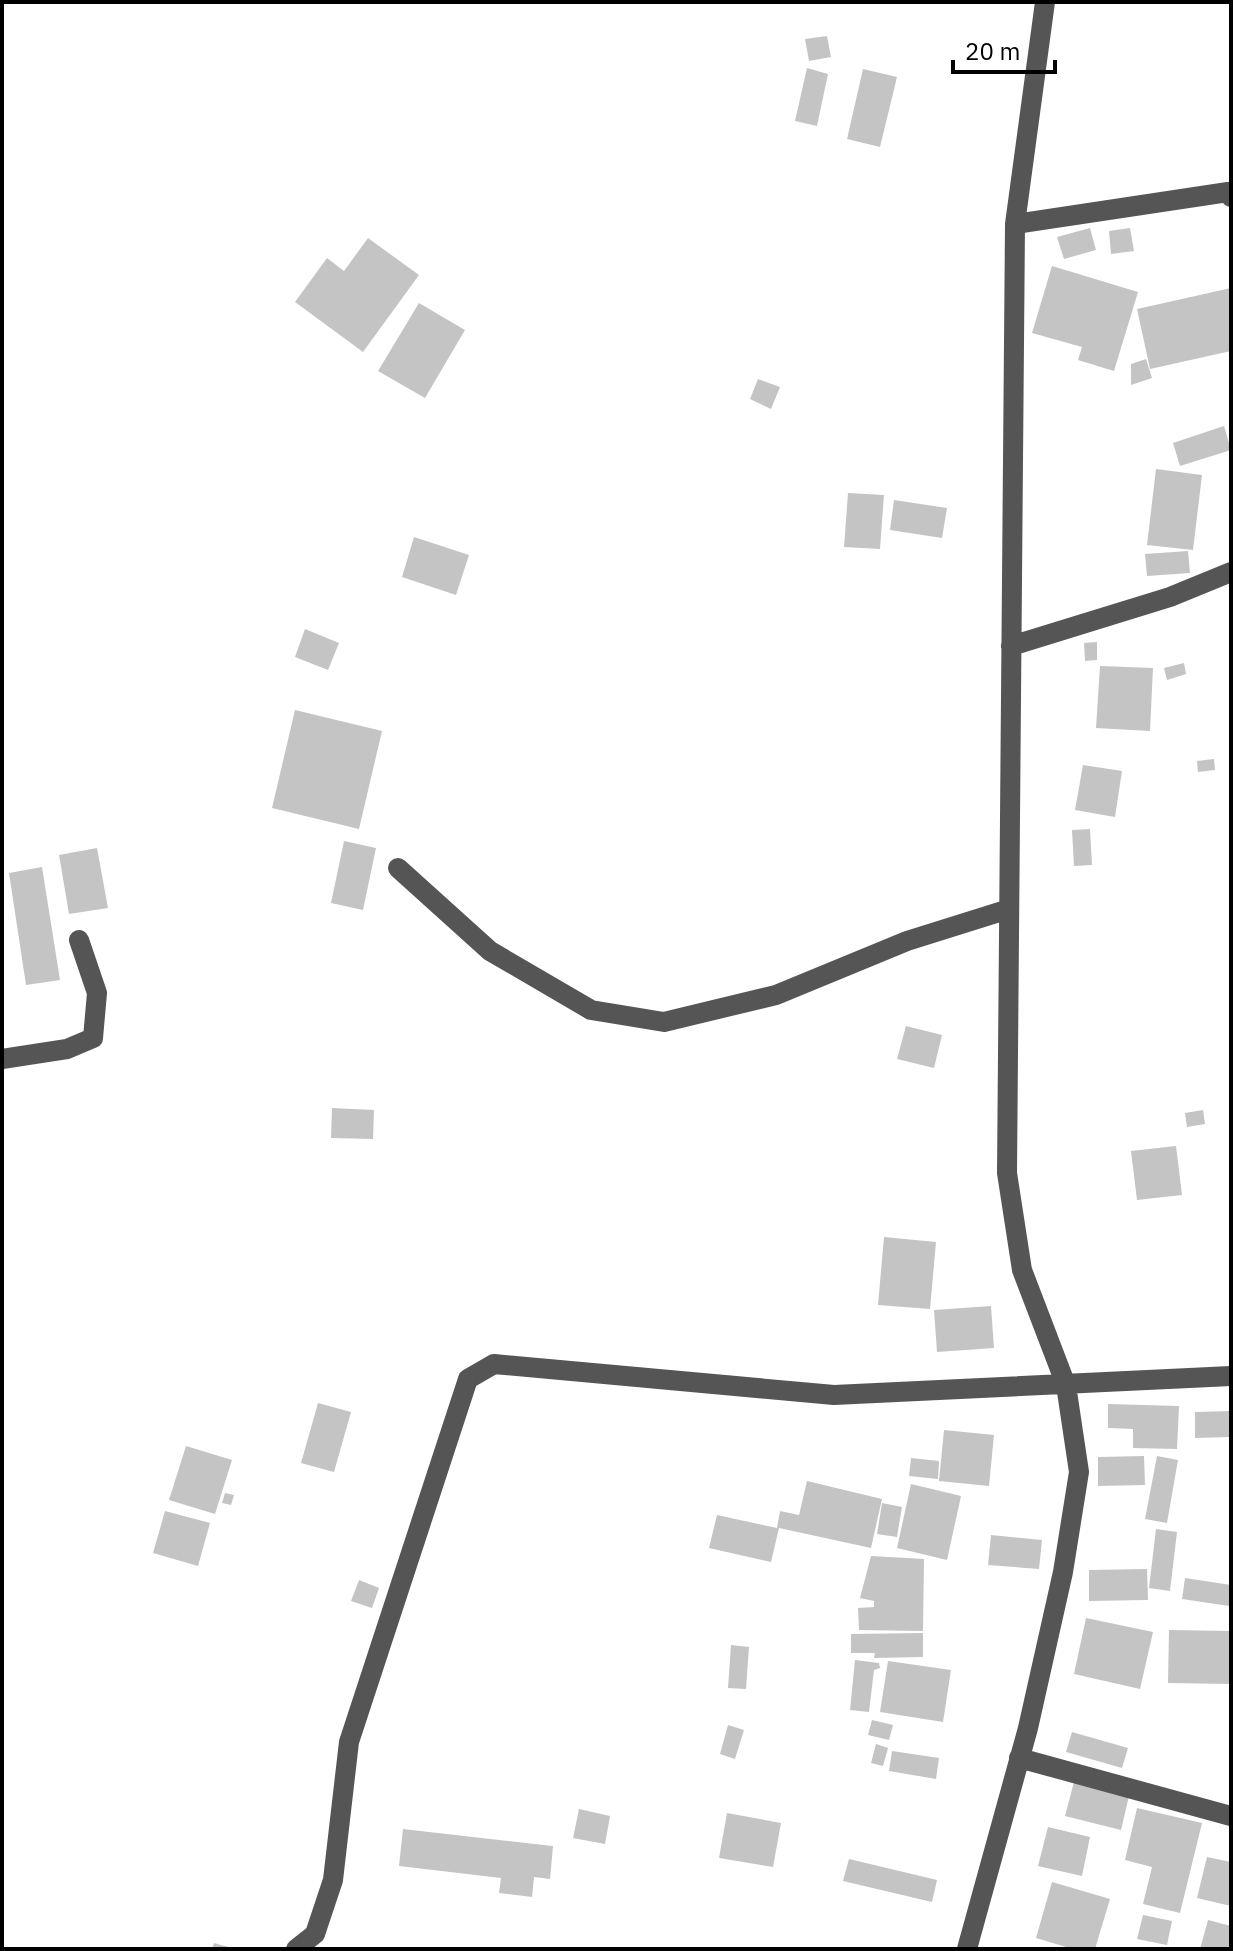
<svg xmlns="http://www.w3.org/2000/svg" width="1233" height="1951" font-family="'IBM Plex Sans',sans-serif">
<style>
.building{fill:#c4c4c4}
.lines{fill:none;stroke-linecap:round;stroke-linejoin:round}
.minor{stroke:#555;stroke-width:20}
</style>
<rect width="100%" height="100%" fill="#fff"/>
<!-- building -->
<path class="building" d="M 827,36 L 831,57 L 809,61 L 805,39 Z
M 807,68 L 828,74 L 817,126 L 795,121 Z
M 863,69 L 897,77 L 880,147 L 847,139 Z
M 1090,228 L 1096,250 L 1064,259 L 1057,237 Z
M 1130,228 L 1134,251 L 1111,254 L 1109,231 Z
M 368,238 L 419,275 L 363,352 L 295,302 L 327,258 L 344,271 Z
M 1052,266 L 1138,292 L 1114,371 L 1078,360 L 1082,347 L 1032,333 Z
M 1231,288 L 1231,351 L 1150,369 L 1137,309 Z
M 419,303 L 465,330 L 425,398 L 378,371 Z
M 1146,359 L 1152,378 L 1131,385 L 1131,364 Z
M 758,379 L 780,387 L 771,409 L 750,399 Z
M 1224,426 L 1231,450 L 1180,466 L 1173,443 Z
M 1156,469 L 1202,475 L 1193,550 L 1147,545 Z
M 848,493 L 884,495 L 880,549 L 844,547 Z
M 894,500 L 947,508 L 942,538 L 890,530 Z
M 414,537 L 469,555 L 456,595 L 402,577 Z
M 1188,551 L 1190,573 L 1147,576 L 1145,554 Z
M 305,629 L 339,643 L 328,670 L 295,657 Z
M 1097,642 L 1097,660 L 1085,661 L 1084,643 Z
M 1184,663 L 1186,674 L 1167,680 L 1164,668 Z
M 1100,666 L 1153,668 L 1150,731 L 1096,728 Z
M 295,710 L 382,731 L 359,829 L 272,808 Z
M 1214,759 L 1215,770 L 1198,772 L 1197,761 Z
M 1083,765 L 1122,771 L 1115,817 L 1075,810 Z
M 1090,829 L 1092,865 L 1074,866 L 1072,830 Z
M 344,841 L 376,848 L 363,910 L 331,903 Z
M 97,848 L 108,908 L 69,914 L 59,855 Z
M 42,867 L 60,980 L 26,985 L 9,873 Z
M 906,1026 L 942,1035 L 934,1068 L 897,1059 Z
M 332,1108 L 374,1110 L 373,1139 L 331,1138 Z
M 1203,1110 L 1205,1124 L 1187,1127 L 1185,1113 Z
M 1176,1146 L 1182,1195 L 1137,1200 L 1131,1151 Z
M 884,1237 L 936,1242 L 930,1309 L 878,1305 Z
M 991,1306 L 994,1348 L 937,1352 L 934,1310 Z
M 318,1403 L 351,1412 L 334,1472 L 301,1463 Z
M 1108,1404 L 1179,1406 L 1177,1449 L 1133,1448 L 1133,1429 L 1108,1428 Z
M 1231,1411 L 1231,1437 L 1195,1438 L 1195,1412 Z
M 944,1430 L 994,1435 L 989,1486 L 939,1481 Z
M 186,1446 L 232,1460 L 215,1514 L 169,1500 Z
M 1144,1456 L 1145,1485 L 1098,1486 L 1098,1457 Z
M 1157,1456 L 1178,1460 L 1167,1523 L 1145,1519 Z
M 911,1458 L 939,1461 L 938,1479 L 909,1476 Z
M 807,1481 L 882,1499 L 871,1548 L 779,1528 L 771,1562 L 709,1548 L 717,1515 L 777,1528 L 780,1511 L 799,1515 Z
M 911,1484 L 961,1496 L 947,1560 L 897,1548 Z
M 225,1493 L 234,1495 L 231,1505 L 222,1503 Z
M 882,1503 L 902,1507 L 897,1537 L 877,1534 Z
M 165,1511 L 210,1523 L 198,1566 L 153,1553 Z
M 1156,1529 L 1177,1532 L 1170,1591 L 1149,1588 Z
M 991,1535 L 1042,1540 L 1039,1569 L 988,1565 Z
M 871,1556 L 924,1559 L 923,1631 L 859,1630 L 858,1608 L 874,1607 L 874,1601 L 860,1598 Z
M 1147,1569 L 1148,1600 L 1089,1601 L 1089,1570 Z
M 1185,1578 L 1231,1585 L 1229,1606 L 1182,1599 Z
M 359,1580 L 379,1588 L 372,1608 L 351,1601 Z
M 1086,1618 L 1153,1632 L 1140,1689 L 1074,1674 Z
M 1169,1630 L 1231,1631 L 1231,1684 L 1168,1683 Z
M 923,1633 L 923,1657 L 874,1658 L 875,1653 L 851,1653 L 851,1634 Z
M 731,1645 L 749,1647 L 746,1689 L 728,1688 Z
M 855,1660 L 879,1663 L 880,1668 L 874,1670 L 869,1712 L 850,1710 Z
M 888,1661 L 951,1670 L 943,1722 L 880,1712 Z
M 872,1720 L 893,1725 L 889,1740 L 868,1735 Z
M 728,1725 L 744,1730 L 735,1759 L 720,1754 Z
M 1072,1732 L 1128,1748 L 1122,1768 L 1066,1752 Z
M 876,1744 L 888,1748 L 883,1766 L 871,1763 Z
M 892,1751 L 939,1758 L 936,1779 L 889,1771 Z
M 1074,1782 L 1129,1796 L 1121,1830 L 1065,1816 Z
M 1137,1808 L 1202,1823 L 1180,1913 L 1143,1904 L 1152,1867 L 1125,1860 Z
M 579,1809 L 610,1816 L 605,1844 L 573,1838 Z
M 727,1813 L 781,1823 L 773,1867 L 719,1858 Z
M 1048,1827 L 1090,1837 L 1082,1876 L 1038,1866 Z
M 403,1829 L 553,1846 L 550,1879 L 534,1877 L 532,1897 L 499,1893 L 501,1878 L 399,1866 Z
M 1207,1857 L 1231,1862 L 1231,1906 L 1197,1898 Z
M 849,1859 L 937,1880 L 932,1902 L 843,1881 Z
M 1052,1882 L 1110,1899 L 1095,1949 L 1073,1949 L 1036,1938 Z
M 1143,1915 L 1172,1921 L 1167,1945 L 1137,1939 Z
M 1208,1920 L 1231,1926 L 1231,1949 L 1200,1949 Z
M 214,1943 L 232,1948 L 232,1949 L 212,1949 Z"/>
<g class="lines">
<!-- minor -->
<path class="minor" d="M 1015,224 L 1228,192 L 1231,197
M 1011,646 L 1170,597 L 1231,572
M 398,868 L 490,951 L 591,1010 L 664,1022 L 776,995 L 907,941 L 1009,909
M 2,1059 L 67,1049 L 93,1038 L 97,993 L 79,940
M 1019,1758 L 1231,1816
M 296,1949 L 315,1934 L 333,1880 L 349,1742 L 468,1379 L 494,1364 L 834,1395 L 1231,1376
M 967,1949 L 1028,1728 L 1063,1572 L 1079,1472 L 1066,1385 L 1022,1270 L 1007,1173 L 1015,224 L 1045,2"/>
</g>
<!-- border -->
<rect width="1233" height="1951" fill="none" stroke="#000000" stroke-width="8"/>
<!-- scale -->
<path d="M953 60v12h102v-12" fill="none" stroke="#000000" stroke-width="4"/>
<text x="965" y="60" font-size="24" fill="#000000" stroke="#ffffff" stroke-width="6" paint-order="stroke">20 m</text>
</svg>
